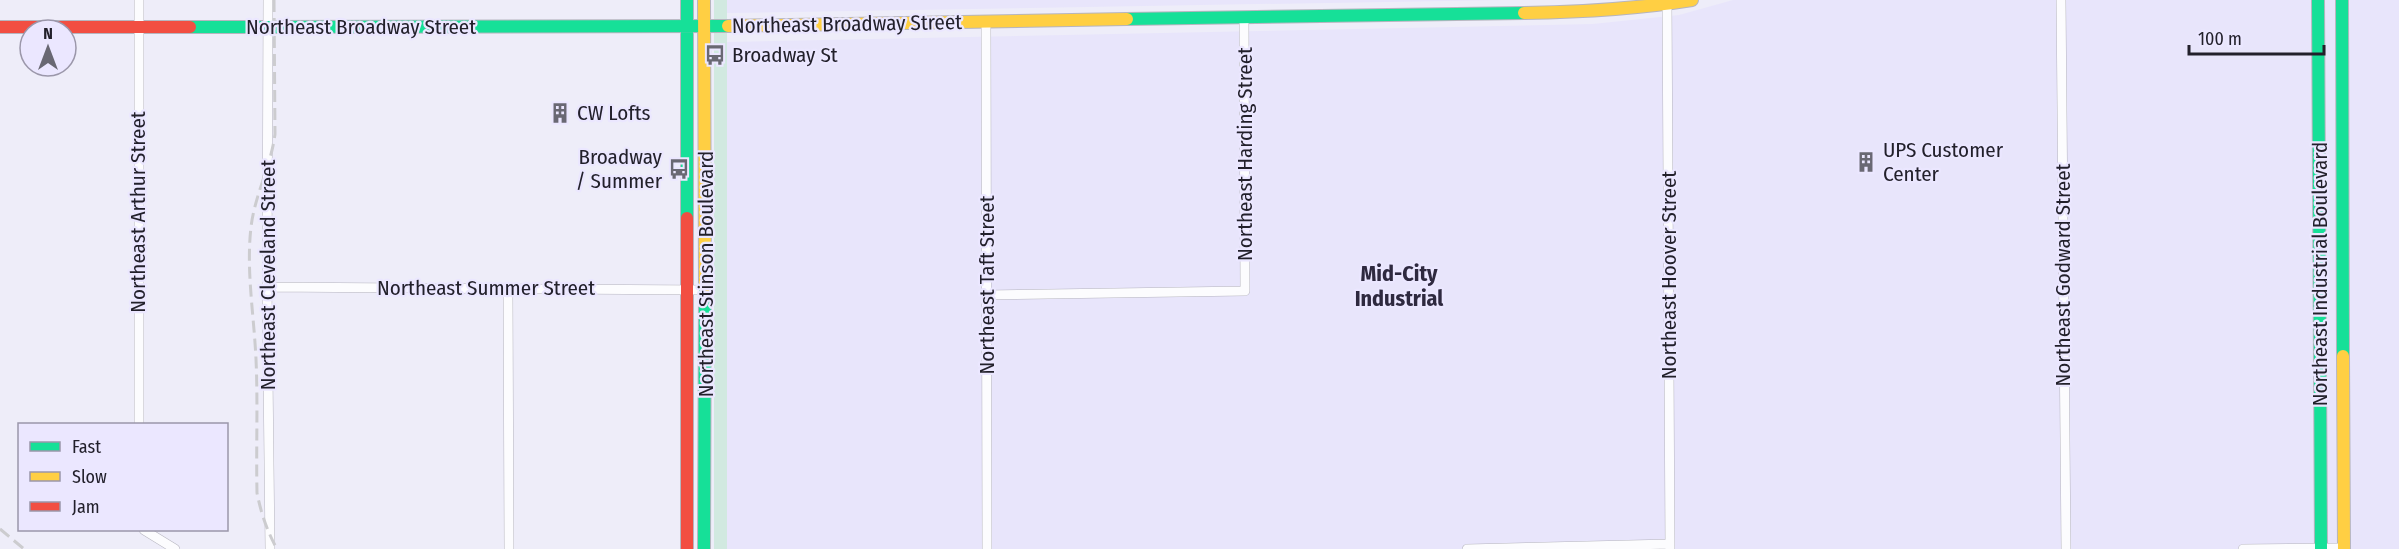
<svg xmlns="http://www.w3.org/2000/svg" width="2399" height="549" font-family="'Fira Sans Condensed',sans-serif">
<style>
.built{fill:#e8e5fb}
.green{fill:#d1e9e0}
.lines{fill:none;stroke-linecap:round;stroke-linejoin:round}
.street-casing{stroke:#b6b5bf;stroke-width:10}
.fast-casing{stroke:#b6b5bf;stroke-width:14}
.slow-casing{stroke:#b6b5bf;stroke-width:14}
.jam-casing{stroke:#b6b5bf;stroke-width:14}
.street{stroke:#fcfcfe;stroke-width:9}
.fast{stroke:#16e098;stroke-width:12}
.slow{stroke:#ffcf43;stroke-width:12}
.jam{stroke:#f24e42;stroke-width:12}
.rail{stroke:#cccccf;stroke-width:3;stroke-dasharray:12 6;stroke-linecap:butt}
.labels{text-anchor:middle;stroke-width:4.5;stroke-linejoin:round;paint-order:stroke}
.street-label{font-size:21px;fill:#22202b;stroke:#ebe7ff}
.poi-label{font-size:21px;fill:#22202b;stroke:#ebe7ff;text-anchor:start}
.neighbourhood-label{font-size:22px;font-weight:bold;fill:#2e293f;stroke:#ebe7ff}
</style>
<rect width="100%" height="100%" fill="#eeedf9"/>
<!-- built -->
<path class="built" d="M 727,0 L 1503,0 L 727,13 Z
M 1733,0 L 2399,0 L 2399,549 L 727,549 L 727,42 L 1593,24 L 1679,15 Z"/>
<!-- green -->
<path class="green" d="M 714,0 L 727,0 L 727,549 L 714,549 Z"/>
<g class="lines">
<!-- street casing -->
<g class="street-casing">
<path id="street" d="M 139,0 L 139,424
M 268,0 L 267,287 L 270,549
M 1667,0 L 1670,549
M 2061,0 L 2066,549
M 986,22 L 987,549
M 267,287 L 706,290
M 508,289 L 509,549
M 987,295 L 1245,291 L 1244,17
M 144,530 L 175,549
M 1467,549 L 1670,544
M 2243,549 L 2344,548"/>
</g>
<!-- fast casing -->
<g class="fast-casing">
<path id="fast" d="M 687,0 L 687,218
M 2318,0 L 2321,549
M 2342,0 L 2343,356
M 1127,19 L 1524,13
M 190,27 L 728,26
M 704,549 L 705,287"/>
</g>
<!-- slow casing -->
<g class="slow-casing">
<path id="slow" d="M 704,0 L 705,287
M 1524,13 C 1580,12 1636,9 1692,0
M 728,26 L 1127,19
M 2343,356 L 2344,549"/>
</g>
<!-- jam casing -->
<g class="jam-casing">
<path id="jam" d="M 0,27 L 190,27
M 687,218 L 687,549"/>
</g>
<!-- street -->
<use href="#street" class="street"/>
<!-- fast -->
<use href="#fast" class="fast"/>
<!-- slow -->
<use href="#slow" class="slow"/>
<!-- jam -->
<use href="#jam" class="jam"/>
<!-- rail -->
<path class="rail" d="M 274,0 L 275,134 C 271,166 255,194 251,227 C 246,271 254,315 256,359 C 258,404 256,448 257,493 C 261,513 267,531 277,549
M 0,529 L 24,549"/>
</g>
<!-- icons -->
<defs>
<g id="bus-bare" transform="scale(1.62)"><path d="M-5-6H5V4H4V6H2V4H-2V6H-4V4H-5ZM-3.5-4V0h7V-4ZM-3.5 1.2v1.5H-2V1.2ZM2 1.2v1.5H3.5V1.2Z" fill="#696873" stroke="#ebe7ff" stroke-width="2.5" paint-order="stroke"/></g>
<g id="building-bare" transform="scale(1.62)"><path d="M-4-6H4V6H1V3H-1V6H-4ZM-2.5-4.3h1.7v1.8h-1.7ZM.8-4.3h1.7v1.8H.8ZM-2.5-1h1.7V.8h-1.7ZM.8-1h1.7V.8H.8Z" fill="#696873" stroke="#ebe7ff" stroke-width="2.5" paint-order="stroke"/></g>
</defs>
<g fill-rule="evenodd">
<use href="#bus-bare" x="715" y="55"/>
<use href="#building-bare" x="560" y="113"/>
<use href="#building-bare" x="1866" y="162"/>
<use href="#bus-bare" x="679" y="169"/>
</g>
<g class="labels">
<!-- street labels -->
<g class="street-label">
<text transform="translate(847 24) rotate(-1)" y="7">Northeast Broadway Street</text>
<text x="361" y="34">Northeast Broadway Street</text>
<text transform="translate(1245 154) rotate(-90)" y="7">Northeast Harding Street</text>
<text transform="translate(138 212) rotate(-90)" y="7">Northeast Arthur Street</text>
<text transform="translate(706 274) rotate(-90)" y="7">Northeast Stinson Boulevard</text>
<text transform="translate(2320 274) rotate(-90)" y="7">Northeast Industrial Boulevard</text>
<text transform="translate(268 275) rotate(-90)" y="7">Northeast Cleveland Street</text>
<text transform="translate(1669 275) rotate(-90)" y="7">Northeast Hoover Street</text>
<text transform="translate(2063 275) rotate(-90)" y="7">Northeast Godward Street</text>
<text transform="translate(987 285) rotate(-90)" y="7">Northeast Taft Street</text>
<text x="486" y="295">Northeast Summer Street</text>
</g>
<!-- poi labels -->
<g class="poi-label">
<text x="732" y="62">Broadway St</text>
<text x="577" y="120">CW Lofts</text>
<text x="1883" y="157">UPS Customer<tspan x="1883" dy="24">Center</tspan></text>
<text x="662" y="164" text-anchor="end">Broadway<tspan x="662" dy="24">/ Summer</tspan></text>
</g>
<!-- neighbourhood labels -->
<g class="neighbourhood-label">
<text x="1399" y="281">Mid-City<tspan x="1399" dy="25">Industrial</tspan></text>
</g>
</g>
<!-- legend -->
<rect x="18" y="423" width="210" height="108" fill="#ebe7ff" stroke="#9b97aa" stroke-width="1.5"/>
<rect x="30" y="442" width="30" height="9" fill="#16e098" stroke="#9b97aa" stroke-width="1.5"/>
<text x="72" y="453" font-size="18" fill="#22202b">Fast</text>
<rect x="30" y="472" width="30" height="9" fill="#ffcf43" stroke="#9b97aa" stroke-width="1.5"/>
<text x="72" y="483" font-size="18" fill="#22202b">Slow</text>
<rect x="30" y="502" width="30" height="9" fill="#f24e42" stroke="#9b97aa" stroke-width="1.5"/>
<text x="72" y="513" font-size="18" fill="#22202b">Jam</text>
<!-- north arrow -->
<g transform="translate(48 48)"><circle r="28" fill="#ebe7ff" stroke="#9b97aa" stroke-width="1.5"/>
<path d="M0-4.5L10 22L0 15L-10 22Z" fill="#696873"/>
<text y="-9" font-size="16" font-weight="bold" text-anchor="middle" fill="#22202b">N</text>
</g>
<!-- scale -->
<path d="M2189 45v9h135v-9" fill="none" stroke="#22202b" stroke-width="3"/>
<text x="2198" y="45" font-size="18" fill="#22202b" stroke="#ebe7ff" stroke-width="4.5" paint-order="stroke">100 m</text>
</svg>
